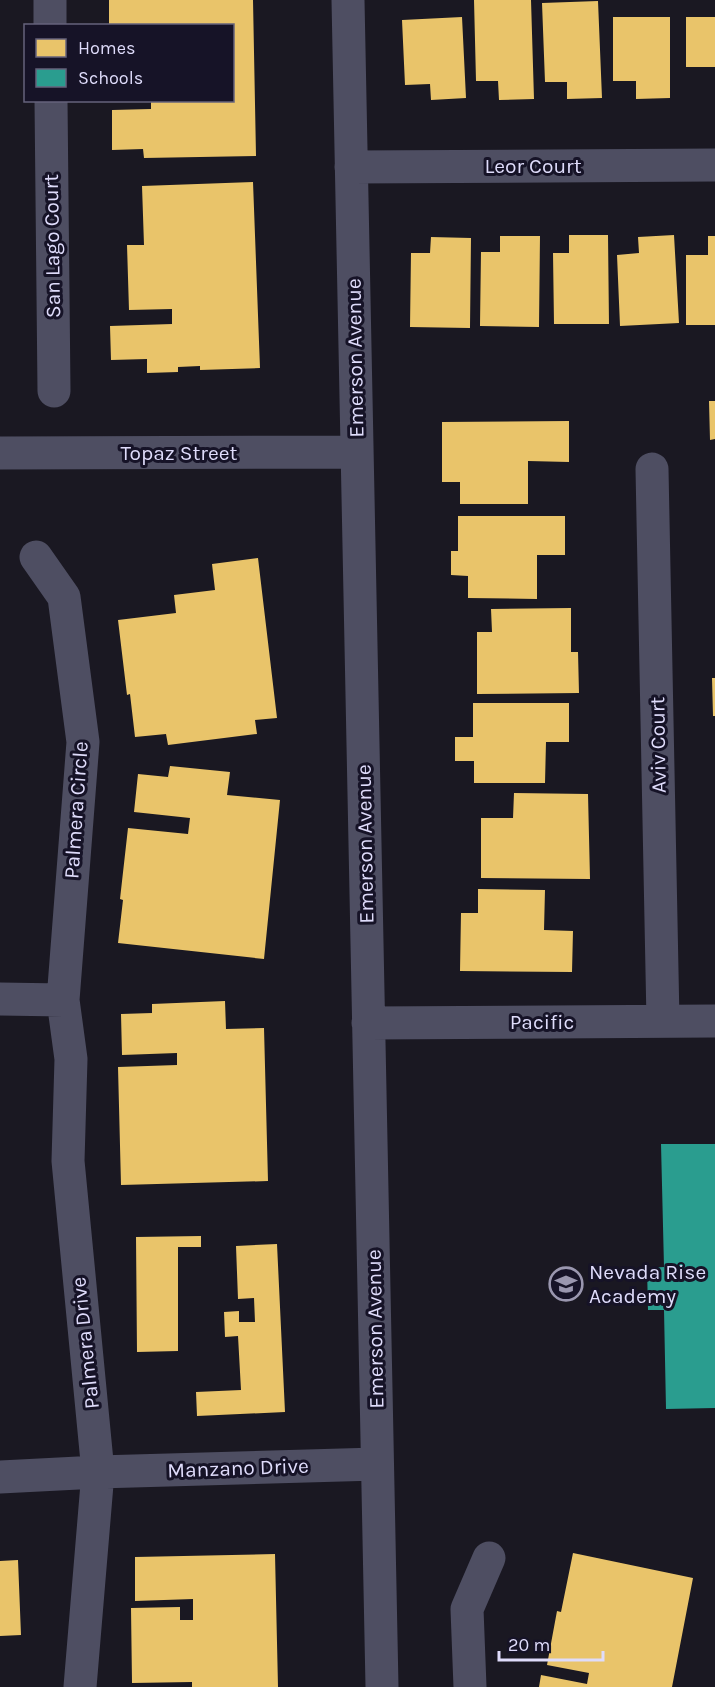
<svg xmlns="http://www.w3.org/2000/svg" width="715" height="1687" font-family="Karla,sans-serif">
<style>
.homes{fill:#e9c46a}
.schools{fill:#2a9d8f}
.lines{fill:none;stroke-linecap:round;stroke-linejoin:round}
.minor{stroke:#4e4e62;stroke-width:33}
.labels{text-anchor:middle;stroke-width:6;stroke-linejoin:round;paint-order:stroke}
.street-label{font-size:21px;fill:#dfdcfb;stroke:#161327}
.poi-label{font-size:21px;fill:#dfdcfb;stroke:#161327;text-anchor:start}
</style>
<rect width="100%" height="100%" fill="#1a1822"/>
<!-- homes -->
<path class="homes" d="M 109,0 L 253,0 L 256,156 L 144,158 L 143,149 L 112,150 L 112,110 L 151,109 L 151,100 L 232,100 L 232,26 L 109,26 Z
M 474,0 L 531,0 L 534,99 L 499,100 L 498,81 L 476,81 Z
M 598,1 L 602,98 L 567,99 L 567,82 L 545,82 L 542,3 Z
M 462,17 L 466,98 L 431,100 L 430,84 L 405,85 L 402,20 Z
M 613,17 L 670,17 L 670,98 L 636,99 L 636,81 L 613,81 Z
M 686,17 L 715,17 L 715,67 L 686,67 Z
M 253,182 L 260,368 L 200,370 L 200,366 L 178,367 L 178,372 L 147,373 L 147,359 L 111,360 L 110,326 L 172,324 L 172,309 L 129,310 L 127,245 L 144,245 L 142,186 Z
M 569,235 L 608,235 L 609,324 L 554,324 L 553,253 L 569,253 Z
M 674,235 L 679,323 L 620,326 L 617,255 L 639,253 L 638,237 Z
M 500,236 L 540,236 L 539,327 L 480,326 L 481,252 L 500,252 Z
M 708,236 L 715,236 L 715,325 L 686,325 L 686,255 L 708,255 Z
M 431,237 L 471,238 L 470,328 L 410,327 L 411,253 L 430,253 Z
M 709,401 L 715,401 L 715,439 L 710,440 Z
M 569,421 L 569,462 L 528,461 L 528,504 L 460,504 L 460,482 L 442,482 L 442,422 Z
M 458,516 L 565,516 L 565,555 L 537,555 L 537,599 L 468,598 L 468,576 L 451,575 L 451,551 L 458,551 Z
M 258,558 L 277,718 L 255,720 L 257,734 L 168,745 L 166,734 L 135,737 L 130,694 L 127,695 L 118,620 L 176,613 L 174,595 L 215,590 L 212,564 Z
M 571,608 L 571,652 L 578,652 L 579,693 L 477,694 L 477,632 L 492,632 L 491,609 Z
M 712,678 L 715,678 L 715,716 L 713,716 Z
M 473,703 L 569,703 L 569,742 L 546,742 L 545,783 L 474,783 L 474,761 L 455,761 L 455,737 L 473,737 Z
M 170,766 L 230,772 L 227,795 L 280,800 L 264,959 L 118,943 L 123,900 L 120,899 L 128,828 L 188,834 L 190,818 L 134,812 L 138,774 L 168,777 Z
M 514,793 L 588,794 L 590,879 L 481,878 L 481,818 L 513,818 Z
M 478,889 L 545,890 L 544,930 L 573,931 L 572,972 L 460,971 L 461,913 L 478,913 Z
M 225,1001 L 226,1029 L 264,1028 L 268,1181 L 121,1185 L 118,1067 L 177,1065 L 177,1053 L 122,1055 L 121,1014 L 152,1013 L 152,1004 Z
M 201,1236 L 201,1247 L 178,1247 L 178,1351 L 137,1352 L 136,1237 Z
M 277,1244 L 285,1412 L 197,1416 L 196,1392 L 241,1390 L 238,1336 L 225,1337 L 224,1312 L 239,1311 L 239,1322 L 255,1322 L 254,1298 L 238,1299 L 236,1246 Z
M 573,1553 L 693,1578 L 672,1687 L 539,1687 L 541,1675 L 587,1684 L 589,1673 L 547,1665 L 557,1611 L 561,1612 Z
M 275,1554 L 278,1687 L 192,1687 L 192,1682 L 132,1683 L 131,1608 L 180,1607 L 180,1620 L 193,1620 L 193,1599 L 135,1601 L 135,1557 Z
M 18,1560 L 21,1635 L 0,1636 L 0,1561 Z"/>
<!-- schools -->
<path class="schools" d="M 661,1144 L 715,1144 L 715,1408 L 666,1409 L 664,1310 L 648,1310 L 647,1268 L 664,1267 Z"/>
<g class="lines">
<!-- minor -->
<path class="minor" d="M 50,0 L 50,26
M 348,0 L 382,1687
M 51,100 L 54,391
M 351,167 L 715,165
M 0,453 L 357,452
M 652,469 L 663,1021
M 36,557 L 64,597 L 83,742 L 63,1000 L 71,1059 L 68,1161 L 98,1472 L 80,1687
M 0,999 L 63,1000
M 368,1023 L 715,1021
M 0,1477 L 98,1472 L 377,1464
M 470,1687 L 467,1609 L 489,1558"/>
</g>
<!-- icons -->
<defs>
<g id="school-ring" transform="scale(1.725)"><circle r="9.5" fill="#161327" stroke="#9a97af" stroke-width="1.5"/><path d="M0-5L7-2L0 1L-7-2ZM-4 1L0 2.5L4 1V4Q0 6-4 4Z" fill="#9a97af"/></g>
</defs>
<g fill-rule="evenodd">
<use href="#school-ring" x="566" y="1284"/>
</g>
<g class="labels">
<!-- street labels -->
<g class="street-label">
<text x="533" y="173">Leor Court</text>
<text transform="translate(52 246) rotate(-91)" y="7">San Lago Court</text>
<text transform="translate(355 358) rotate(-91)" y="7">Emerson Avenue</text>
<text x="179" y="460">Topaz Street</text>
<text transform="translate(658 745) rotate(-91)" y="7">Aviv Court</text>
<text transform="translate(76 810) rotate(-86)" y="7">Palmera Circle</text>
<text transform="translate(365 844) rotate(-91)" y="7">Emerson Avenue</text>
<text x="542" y="1029">Pacific</text>
<text transform="translate(375 1329) rotate(-91)" y="7">Emerson Avenue</text>
<text transform="translate(85 1343) rotate(-96)" y="7">Palmera Drive</text>
<text transform="translate(238 1468) rotate(-2)" y="7">Manzano Drive</text>
</g>
<!-- poi labels -->
<g class="poi-label">
<text x="589" y="1279">Nevada Rise<tspan x="589" dy="24">Academy</tspan></text>
</g>
</g>
<!-- legend -->
<rect x="24" y="24" width="210" height="78" fill="#161327" stroke="#66637c" stroke-width="1.5"/>
<rect x="36" y="39" width="30" height="18" fill="#e9c46a" stroke="#66637c" stroke-width="1.5"/>
<text x="78" y="54" font-size="18" fill="#dfdcfb">Homes</text>
<rect x="36" y="69" width="30" height="18" fill="#2a9d8f" stroke="#66637c" stroke-width="1.5"/>
<text x="78" y="84" font-size="18" fill="#dfdcfb">Schools</text>
<!-- scale -->
<path d="M499 1651v9h104v-9" fill="none" stroke="#dfdcfb" stroke-width="3"/>
<text x="508" y="1651" font-size="18" fill="#dfdcfb" stroke="#161327" stroke-width="4.5" paint-order="stroke">20 m</text>
</svg>
